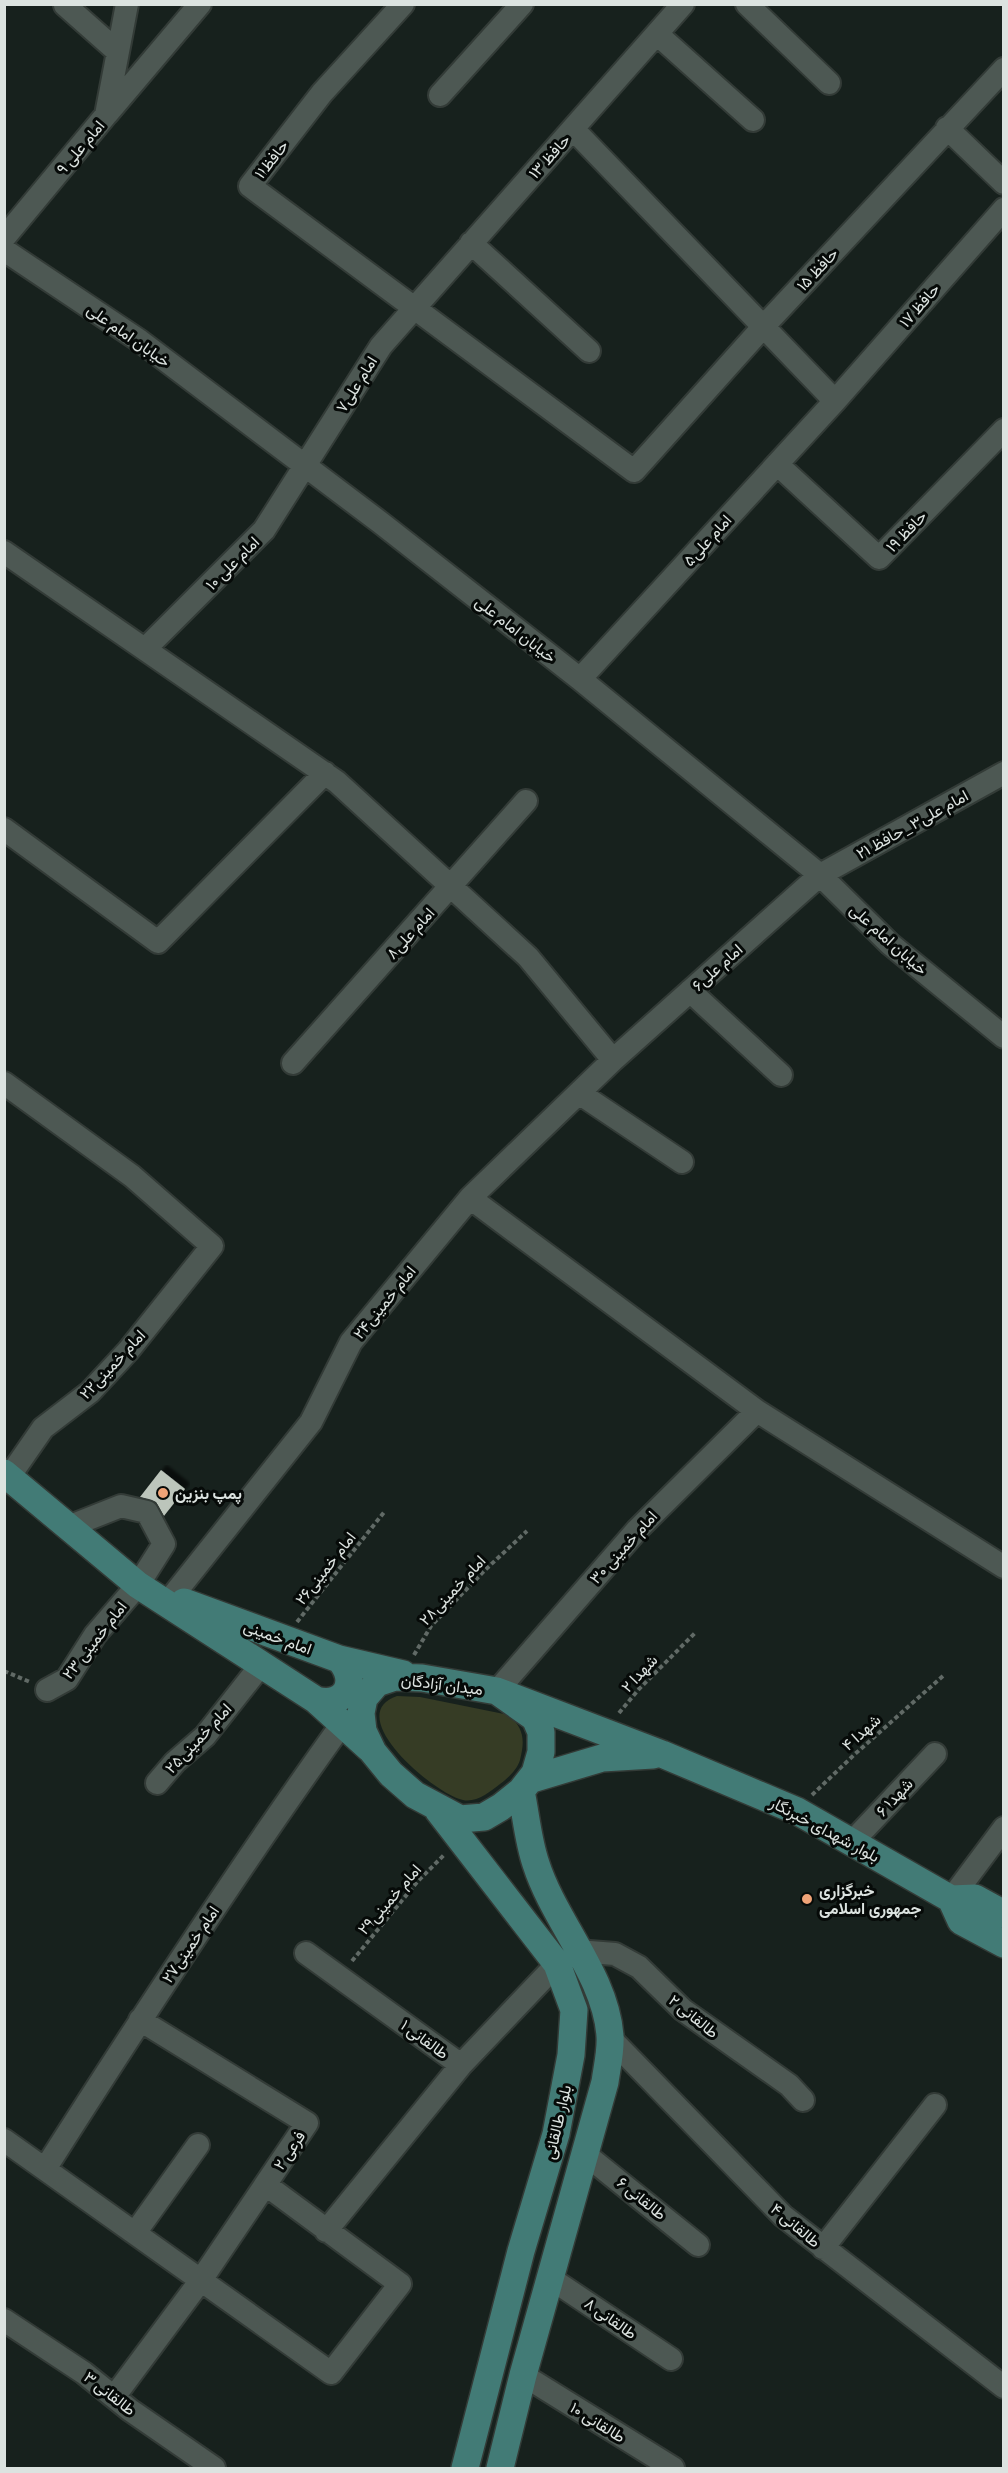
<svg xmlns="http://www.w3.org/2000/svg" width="1008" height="2473" font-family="'Titillium Web',Vazirmatn,sans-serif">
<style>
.green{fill:#363c25}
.building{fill:#bcc5bb;filter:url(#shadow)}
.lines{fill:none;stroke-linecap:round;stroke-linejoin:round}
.minor-casing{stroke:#333b37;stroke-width:26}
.major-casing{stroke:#333b37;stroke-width:30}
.path{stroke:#616a66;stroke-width:4;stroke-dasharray:4.5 3;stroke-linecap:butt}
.minor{stroke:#4d5853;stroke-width:22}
.major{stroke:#427b76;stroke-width:27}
.poi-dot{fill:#efa377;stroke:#060a08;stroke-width:2}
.labels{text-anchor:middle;stroke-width:6;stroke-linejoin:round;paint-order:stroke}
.street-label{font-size:16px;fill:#dce3e0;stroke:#060a08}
.poi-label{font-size:16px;font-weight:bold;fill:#dce3e0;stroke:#060a08;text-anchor:start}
</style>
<defs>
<filter id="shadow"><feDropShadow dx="5.5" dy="-5.5" stdDeviation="1.5" flood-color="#0009"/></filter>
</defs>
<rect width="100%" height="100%" fill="#17211d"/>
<!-- green -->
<path class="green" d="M 397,1696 L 420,1697 L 509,1715 C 524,1729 525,1740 520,1760 C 517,1770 508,1778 500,1784 C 490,1792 476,1803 463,1800 C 434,1794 341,1715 397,1696 Z"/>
<!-- building -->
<path class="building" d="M 161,1470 L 185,1489 L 164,1516 L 156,1502 L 140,1497 Z"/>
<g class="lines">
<!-- minor casing -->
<g class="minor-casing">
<path id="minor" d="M 403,4 L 322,93 L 250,186 L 634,471 L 763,327 L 1004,69
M 747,4 L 829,83
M 65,5 L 118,52
M 657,34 L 753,120
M 440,95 L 522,4
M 107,114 L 200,4
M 947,128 L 1004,183
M 573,129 L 835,401
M 4,238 L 106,115 L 127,4
M 471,243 L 589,351
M 4,250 L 140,341 L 381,523 L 580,679 L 820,875 L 890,944 L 1004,1037
M 777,464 L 879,558 L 1004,430
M 4,552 L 337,782 L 528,957 L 613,1060
M 145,649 L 264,530 L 381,346 L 683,4
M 580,679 L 835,401 L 1004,209
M 4,829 L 158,942 L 325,773
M 690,991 L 781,1075
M 293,1063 L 526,801
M 4,1083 L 132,1176 L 212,1246 L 128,1351 L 90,1392 L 43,1428 L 9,1477
M 579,1093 L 682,1162
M 470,1198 L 757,1411 L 1004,1567
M 171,1598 L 311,1422 L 351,1342 L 470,1198 L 613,1060 L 820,875 L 1004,773
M 47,1690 L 67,1679 L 95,1635 L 138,1585 L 164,1544 L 147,1512 L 121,1506 L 68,1527
M 497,1691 L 637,1530 L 757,1411
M 157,1783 L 175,1762 L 205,1736 L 261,1665
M 853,1841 L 935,1754
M 951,1899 L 1004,1828
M 577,1951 L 615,1954 L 639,1967 L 683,2010 L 789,2085 L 803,2100
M 306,1953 L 461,2065 L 557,1964
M 610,2038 L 783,2216 L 1004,2387
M 4,2140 L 331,2373 L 400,2284 L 266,2185
M 585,2154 L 698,2245
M 45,2169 C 141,2018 238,1869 342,1724
M 326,2231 L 461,2065
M 135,2233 L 198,2145
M 823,2248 L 935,2105
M 550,2278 L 671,2359
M 4,2320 L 84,2373 L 130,2410 L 214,2468
M 523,2375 L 673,2468
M 114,2397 L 201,2280 L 307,2123 L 140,2020"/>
</g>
<!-- major casing -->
<g class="major-casing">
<path id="major" d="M 4,1473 L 138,1585 L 316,1700 L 369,1748
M 184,1602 L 339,1659 L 403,1674
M 497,1691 L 535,1718 L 541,1732 L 541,1752 L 535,1773 L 521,1791 L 501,1807 L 484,1817 L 460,1819 L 415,1795 L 391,1774 L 373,1752 L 363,1731 L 361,1713 L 364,1698 L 377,1683 L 395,1677 L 422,1678 L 497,1691 L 662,1754 L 797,1811 L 951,1899
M 316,1700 C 345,1708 360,1681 339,1659
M 532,1779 L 602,1758 L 653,1755
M 438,1810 L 557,1964 L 574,2010 L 571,2055 L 556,2134 L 521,2251 L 465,2468
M 951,1899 L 961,1921 L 1004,1944
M 951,1899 L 975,1898 L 1004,1914
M 500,2468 L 523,2375 L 605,2082 C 607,2067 611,2051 610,2036 C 606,1976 554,1921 536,1864 C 528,1841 526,1815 521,1791"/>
</g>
<!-- path -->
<path class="path" d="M 297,1622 L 385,1511
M 414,1655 L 431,1626 L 485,1570 L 527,1531
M 4,1671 L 30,1682
M 619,1713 L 639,1689 L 696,1632
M 812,1795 L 855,1754 L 944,1675
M 352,1961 L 418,1881 L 445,1854"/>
<!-- minor -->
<use href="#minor" class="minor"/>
<!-- major -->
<use href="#major" class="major"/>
</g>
<!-- markers -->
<g class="poi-dot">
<circle cx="163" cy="1493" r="6"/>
<circle cx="807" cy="1899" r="6"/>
</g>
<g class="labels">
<!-- street labels -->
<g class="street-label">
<text transform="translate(80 147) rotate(-50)" y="6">امام علی ۹</text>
<text transform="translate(549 156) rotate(-48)" y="6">حافظ ۱۳</text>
<text transform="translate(271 159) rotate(-52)" y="6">حافظ۱۱</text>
<text transform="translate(817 269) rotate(-47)" y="6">حافظ ۱۵</text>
<text transform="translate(919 305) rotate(-49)" y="6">حافظ ۱۷</text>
<text transform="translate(129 335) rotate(35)" y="6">خیابان امام علی</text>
<text transform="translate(356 384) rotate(-58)" y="6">امام علی۷</text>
<text transform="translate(906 531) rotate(-46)" y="6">حافظ ۱۹</text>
<text transform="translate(707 540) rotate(-48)" y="6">امام علی۵</text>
<text transform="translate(232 563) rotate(-45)" y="6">امام علی ۱۰</text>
<text transform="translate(516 629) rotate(38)" y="6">خیابان امام علی</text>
<text transform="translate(912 824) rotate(-29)" y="6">امام علی۳_حافظ ۲۱</text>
<text transform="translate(410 933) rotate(-48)" y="6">امام علی۸</text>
<text transform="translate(889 939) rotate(42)" y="6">خیابان امام علی</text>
<text transform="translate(717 967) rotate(-42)" y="6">امام علی۶</text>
<text transform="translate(384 1302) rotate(-51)" y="6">امام خمینی۲۴</text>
<text transform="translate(112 1364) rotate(-47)" y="6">امام خمینی۲۲</text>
<text transform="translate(623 1547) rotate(-48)" y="6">امام خمینی ۳۰</text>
<text transform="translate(325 1568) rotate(-52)" y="6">امام خمینی۲۶</text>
<text transform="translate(452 1590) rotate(-47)" y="6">امام خمینی۲۸</text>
<text transform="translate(278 1637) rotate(20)" y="6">امام خمینی</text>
<text transform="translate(94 1640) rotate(-52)" y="6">امام خمینی ۲۳</text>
<text transform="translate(639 1673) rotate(-47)" y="6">شهدا ۲</text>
<text transform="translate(442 1684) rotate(7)" y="6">میدان آزادگان</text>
<text transform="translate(861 1732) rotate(-42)" y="6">شهدا ۴</text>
<text transform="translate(198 1738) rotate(-47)" y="6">امام خمینی۲۵</text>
<text transform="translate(894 1797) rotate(-47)" y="6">شهد۱ ۶</text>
<text transform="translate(825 1829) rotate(28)" y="6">بلوار شهدای خبرنگار</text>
<text transform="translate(389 1899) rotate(-49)" y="6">امام خمینی۲۹</text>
<text transform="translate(190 1944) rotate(-56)" y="6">امام خمینی۲۷</text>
<text transform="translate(694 2016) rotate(39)" y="6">طالقانی ۲</text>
<text transform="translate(425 2039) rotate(36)" y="6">طالقانی ۱</text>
<text transform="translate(557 2122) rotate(-77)" y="6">بلوار طالقانی</text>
<text transform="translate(289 2150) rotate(-56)" y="6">فرعی ۲</text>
<text transform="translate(642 2198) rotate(39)" y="6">طالقانی ۶</text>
<text transform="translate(796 2225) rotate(40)" y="6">طالقانی ۴</text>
<text transform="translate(611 2318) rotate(35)" y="6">طالقانی ۸</text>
<text transform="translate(110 2393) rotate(38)" y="6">طالقانی ۳</text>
<text transform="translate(598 2422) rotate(32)" y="6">طالقانی ۱۰</text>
</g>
<!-- poi labels -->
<g class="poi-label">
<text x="175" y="1499">پمپ بنزین</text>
<text x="819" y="1896">خبرگزاری<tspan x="819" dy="18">جمهوری اسلامی</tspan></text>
</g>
</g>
<!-- border -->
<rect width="1008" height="2473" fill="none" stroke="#dce3e0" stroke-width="12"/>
</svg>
